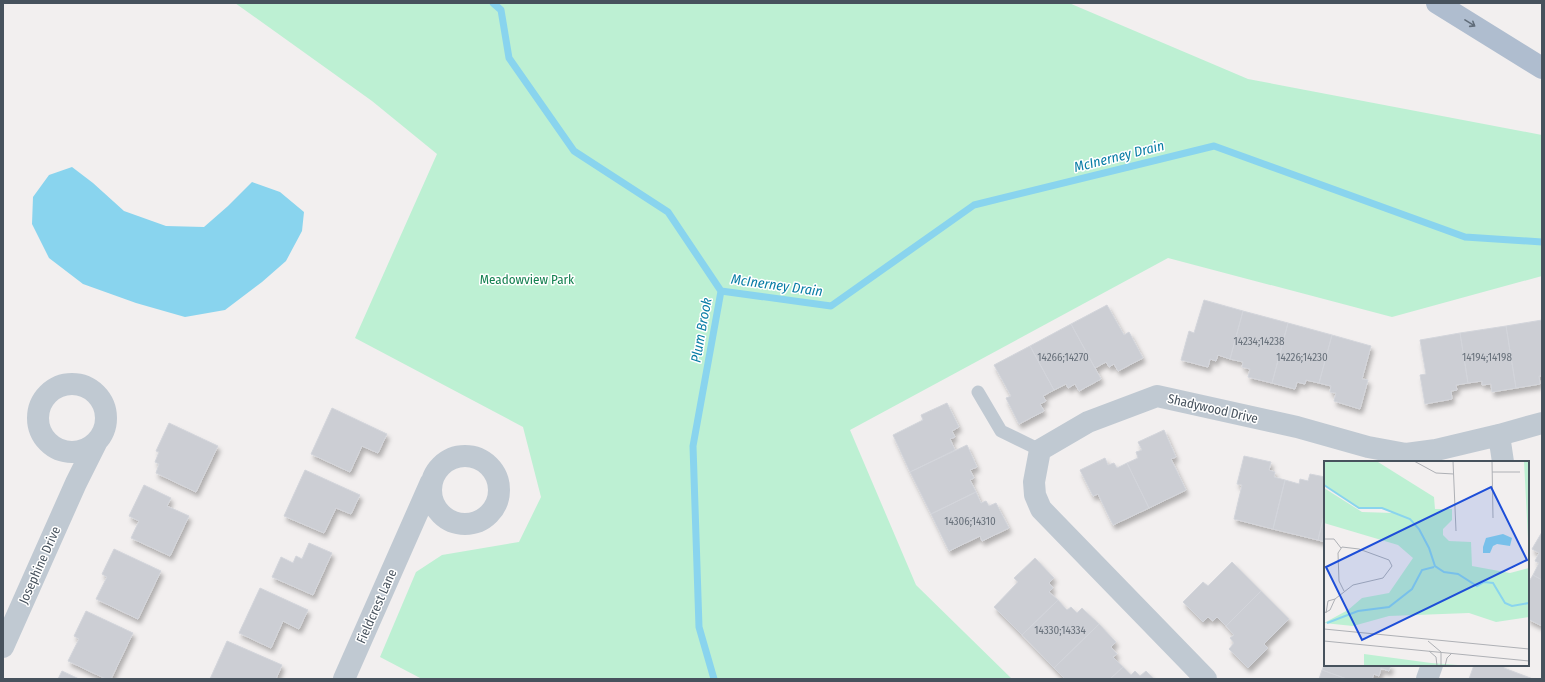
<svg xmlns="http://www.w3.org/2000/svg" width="1545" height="682" font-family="'Fira Sans Condensed',sans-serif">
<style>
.green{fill:#bdf0d3}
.water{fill:#89d4ee}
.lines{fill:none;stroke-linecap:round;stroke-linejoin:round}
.stream{stroke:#89d4ee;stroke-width:7}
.building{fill:#ccced4;stroke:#d3d5db;filter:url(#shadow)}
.service{stroke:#c0c9d2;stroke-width:13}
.minor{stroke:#c0c9d2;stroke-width:22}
.primary{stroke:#afbdcf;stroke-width:22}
.oneway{stroke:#616d7a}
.labels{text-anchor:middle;stroke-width:3;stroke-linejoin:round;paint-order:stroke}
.number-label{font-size:11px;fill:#68717b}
.park-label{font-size:13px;fill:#158151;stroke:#fff}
.street-label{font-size:13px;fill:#47525d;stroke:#fff}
.water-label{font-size:14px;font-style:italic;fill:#097da6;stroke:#fff}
.inset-river{fill:none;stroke:#89d4ee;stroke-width:2}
.inset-road{fill:none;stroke:#aeb0b5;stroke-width:1}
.view{fill:#1d4ed8;fill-opacity:0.15;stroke:#1d4ed8;stroke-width:2}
.inset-edge{fill:none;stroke:#47525d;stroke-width:2}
</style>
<defs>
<filter id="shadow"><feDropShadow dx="2.5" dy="4.5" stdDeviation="2" flood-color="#0004"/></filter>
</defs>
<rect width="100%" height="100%" fill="#f2efef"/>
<!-- green -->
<path class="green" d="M 235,3 L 1069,3 L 1248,79 L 1542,135 L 1542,276 L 1392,317 L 1168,258 L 850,430 L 916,585 L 1012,679 L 422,679 L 380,657 L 416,572 L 442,555 L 519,542 L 541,497 L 523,427 L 355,338 L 437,154 L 372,101 Z"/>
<!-- water -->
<path class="water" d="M 72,167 L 93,183 L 124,211 L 166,226 L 204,227 L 228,206 L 252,182 L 280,192 L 304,212 L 302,231 L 286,261 L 262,282 L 225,310 L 185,317 L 136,303 L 83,284 L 49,258 L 32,224 L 33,197 L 49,175 Z"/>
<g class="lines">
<!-- stream -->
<path class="stream" d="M 493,3 L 501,10 L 509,58 L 574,151 L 668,212 L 721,291 L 693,446 L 699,627 L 714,679
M 721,291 L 831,306 L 974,205 L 1214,146 L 1465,237 L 1542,242"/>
</g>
<!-- building -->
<path class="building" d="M 1204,300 L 1243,311 L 1230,359 L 1218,355 L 1216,361 L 1210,359 L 1208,367 L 1181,360 L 1189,331 L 1194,333 Z
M 1107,305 L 1124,335 L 1129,332 L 1143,358 L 1118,371 L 1114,364 L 1109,367 L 1106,362 L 1095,368 L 1071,324 Z
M 1243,311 L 1288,323 L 1272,383 L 1248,377 L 1250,369 L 1242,367 L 1243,362 L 1230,359 Z
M 1542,320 L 1542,376 L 1539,376 L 1540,384 L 1516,388 L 1506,326 Z
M 1288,323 L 1332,335 L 1319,383 L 1306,380 L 1305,384 L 1297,382 L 1295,389 L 1272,383 Z
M 1071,324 L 1101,379 L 1079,391 L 1075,384 L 1068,388 L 1066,384 L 1054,390 L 1030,346 Z
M 1506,326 L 1516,388 L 1492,392 L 1491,384 L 1482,385 L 1482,381 L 1468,383 L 1460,333 Z
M 1460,333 L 1468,383 L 1456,385 L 1457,390 L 1451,391 L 1452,399 L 1425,404 L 1420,375 L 1426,374 L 1420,340 Z
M 1332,335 L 1371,346 L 1362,379 L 1368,380 L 1360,409 L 1334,401 L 1336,393 L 1330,392 L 1331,386 L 1319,383 Z
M 1030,346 L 1054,390 L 1043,396 L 1046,401 L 1040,404 L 1044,411 L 1019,424 L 1006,398 L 1011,396 L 994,365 Z
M 947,403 L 959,427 L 952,431 L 955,437 L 950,439 L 955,450 L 910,472 L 893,435 L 923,420 L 921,415 Z
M 332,408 L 387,434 L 378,453 L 362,446 L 350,472 L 311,454 Z
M 169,423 L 218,446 L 196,492 L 156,473 L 159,464 L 155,462 L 159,452 L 156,451 Z
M 1164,430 L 1176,457 L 1171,459 L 1186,490 L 1149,508 L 1127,463 L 1138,458 L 1136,452 L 1142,450 L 1138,442 Z
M 967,445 L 977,467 L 970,470 L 974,478 L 970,480 L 976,492 L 931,514 L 910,472 Z
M 1244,456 L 1271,462 L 1269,470 L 1275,472 L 1274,477 L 1285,480 L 1273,529 L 1234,519 L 1242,485 L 1237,484 Z
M 1105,458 L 1108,465 L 1114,463 L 1117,468 L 1127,463 L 1149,508 L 1113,525 L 1098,494 L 1093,496 L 1080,470 Z
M 305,470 L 360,495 L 351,514 L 336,508 L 324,533 L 284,516 Z
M 1310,474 L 1325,477 L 1325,511 L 1318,540 L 1273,529 L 1285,480 L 1299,484 L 1300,479 L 1308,481 Z
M 144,485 L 171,498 L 167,506 L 189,516 L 170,556 L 131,538 L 139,521 L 129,516 Z
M 976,492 L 981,503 L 986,501 L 989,506 L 996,503 L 1009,528 L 982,541 L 980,536 L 949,551 L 931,514 Z
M 1325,511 L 1325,542 L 1318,540 Z
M 1542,532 L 1542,580 L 1533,575 L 1539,563 L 1535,561 L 1539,553 L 1532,549 Z
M 309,543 L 332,553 L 313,595 L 272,577 L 281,557 L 293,563 L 296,556 L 302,559 Z
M 114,549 L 161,571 L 138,619 L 96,599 L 107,577 L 102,574 Z
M 1035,558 L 1054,578 L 1049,583 L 1053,588 L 1049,592 L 1058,600 L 1022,635 L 994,607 L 1018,582 L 1014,578 Z
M 1232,562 L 1261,591 L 1226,626 L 1217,617 L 1213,621 L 1208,617 L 1203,622 L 1183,602 L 1203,582 L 1208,586 Z
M 1533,575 L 1542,580 L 1542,626 L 1528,619 L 1528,583 Z
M 260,588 L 308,610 L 299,629 L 283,621 L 271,648 L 239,633 Z
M 1261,591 L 1289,619 L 1264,644 L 1268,648 L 1248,668 L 1229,649 L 1234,643 L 1230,638 L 1234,635 L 1226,626 Z
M 1058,600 L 1067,610 L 1071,607 L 1077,613 L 1082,608 L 1099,624 L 1054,668 L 1022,635 Z
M 86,611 L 133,633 L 111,679 L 106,679 L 68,661 L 79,639 L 74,636 Z
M 1099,624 L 1116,642 L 1111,647 L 1117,654 L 1113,657 L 1123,667 L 1110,679 L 1065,679 L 1054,668 Z
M 227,641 L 282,665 L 276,679 L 210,679 Z
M 1325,663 L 1325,665 L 1391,665 L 1389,671 L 1381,668 L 1379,676 L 1374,674 L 1372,679 L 1347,679 L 1322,670 Z
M 1474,665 L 1505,665 L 1504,668 L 1533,679 L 1469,679 Z
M 1123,667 L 1131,675 L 1135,671 L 1140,676 L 1146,671 L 1154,679 L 1110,679 Z
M 1322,670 L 1347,679 L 1319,679 Z
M 62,671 L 79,679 L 58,679 Z"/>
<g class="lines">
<!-- service -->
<path class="service" d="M 978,392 L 1001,431 L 1040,450"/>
<!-- minor -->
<path class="minor" d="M38 418a34 34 0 1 1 68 0a34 34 0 1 1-68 0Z
M 1499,435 L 1503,462
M431 490a34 34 0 1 1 68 0a34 34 0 1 1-68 0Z
M 3,647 L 76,483 L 97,441
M 344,679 L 431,482
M 1206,679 L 1041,509 L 1035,495 L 1034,482 L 1040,450 L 1088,422 L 1157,396 L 1297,427 L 1368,447 L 1406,454 L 1436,450 L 1499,435 L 1542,423
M 1427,679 L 1432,665"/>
<!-- primary -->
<path class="primary" d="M 1437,3 L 1542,68"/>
</g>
<!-- one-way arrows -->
<defs><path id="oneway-shaft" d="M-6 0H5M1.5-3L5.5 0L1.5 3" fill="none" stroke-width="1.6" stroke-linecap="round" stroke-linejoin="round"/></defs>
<use class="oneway" href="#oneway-shaft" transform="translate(1470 23) rotate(32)"/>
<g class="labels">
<!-- number labels -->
<g class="number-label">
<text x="1259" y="345">14234;14238</text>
<text x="1063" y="361">14266;14270</text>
<text x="1302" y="361">14226;14230</text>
<text x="1487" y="361">14194;14198</text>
<text x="970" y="525">14306;14310</text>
<text x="1060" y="634">14330;14334</text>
</g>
<!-- park labels -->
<g class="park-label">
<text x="527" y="284">Meadowview Park</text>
</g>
<!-- street labels -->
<g class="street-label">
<text transform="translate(1213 408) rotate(13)" y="5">Shadywood Drive</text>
<text transform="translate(39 565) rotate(-66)" y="5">Josephine Drive</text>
<text transform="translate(376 606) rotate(-66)" y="5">Fieldcrest Lane</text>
</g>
<!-- water labels -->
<g class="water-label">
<text transform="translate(1119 156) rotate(-14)" y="5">McInerney Drain</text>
<text transform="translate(777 285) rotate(8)" y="5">McInerney Drain</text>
<text transform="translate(701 330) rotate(-80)" y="5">Plum Brook</text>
</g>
</g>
<!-- overview -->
<g transform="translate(1324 461)">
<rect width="205" height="205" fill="#f2efef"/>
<path d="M 0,0 L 54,1 L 110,36 L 111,48 L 128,48 L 128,59 L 119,68 L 119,74 L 125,80 L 147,81 L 148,105 L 186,112 L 205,107 L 205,156 L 172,161 L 145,152 L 65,155 L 29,165 L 0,162 L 24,149 L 38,137 L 65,132 L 89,97 L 74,84 L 0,62 L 0,27 L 38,51 L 69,52 L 58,47 L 35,47 L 0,24 ZM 200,0 L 205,0 L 205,97 ZM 40,193 L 107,202 L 147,205 L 40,205 Z" fill="#bdf0d3"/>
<path d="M 179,73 L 188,77 L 186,85 L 173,83 L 169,85 L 166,92 L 159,92 L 159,86 L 162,77 Z" fill="#89d4ee"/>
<path class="inset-river" d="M 0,24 L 35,47 L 58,47 L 86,58 L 95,68 L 105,87 L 111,105 L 120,111 L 134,113 L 153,125 L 160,121 L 169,122 L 181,142 L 188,145 L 205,142M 3,162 L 34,150 L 65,146 L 88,128 L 98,109 L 110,106"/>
<path class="inset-road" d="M 90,0 L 112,12 L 130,13M 129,0 L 132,70M 168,0 L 169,57M 168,11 L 196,11M 0,78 L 10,78 L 17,87M 20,130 L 15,120 L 14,92 L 18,86 L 35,88 L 65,99 L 68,105M 0,152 L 6,149 L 11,138M 2,152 L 4,140 L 11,138 L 29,124 L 59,117 L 68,105M 0,168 L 205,188M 0,180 L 205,200M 104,180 L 117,191M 105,190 L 112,196 L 113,205M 117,205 L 117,191M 121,205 L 123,197 L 128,192"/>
<path class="view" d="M 167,26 L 203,99 L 38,179 L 2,106 Z"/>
<rect width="205" height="205" class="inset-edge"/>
</g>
<!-- border -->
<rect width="1545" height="682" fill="none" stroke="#47525d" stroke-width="8"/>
</svg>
